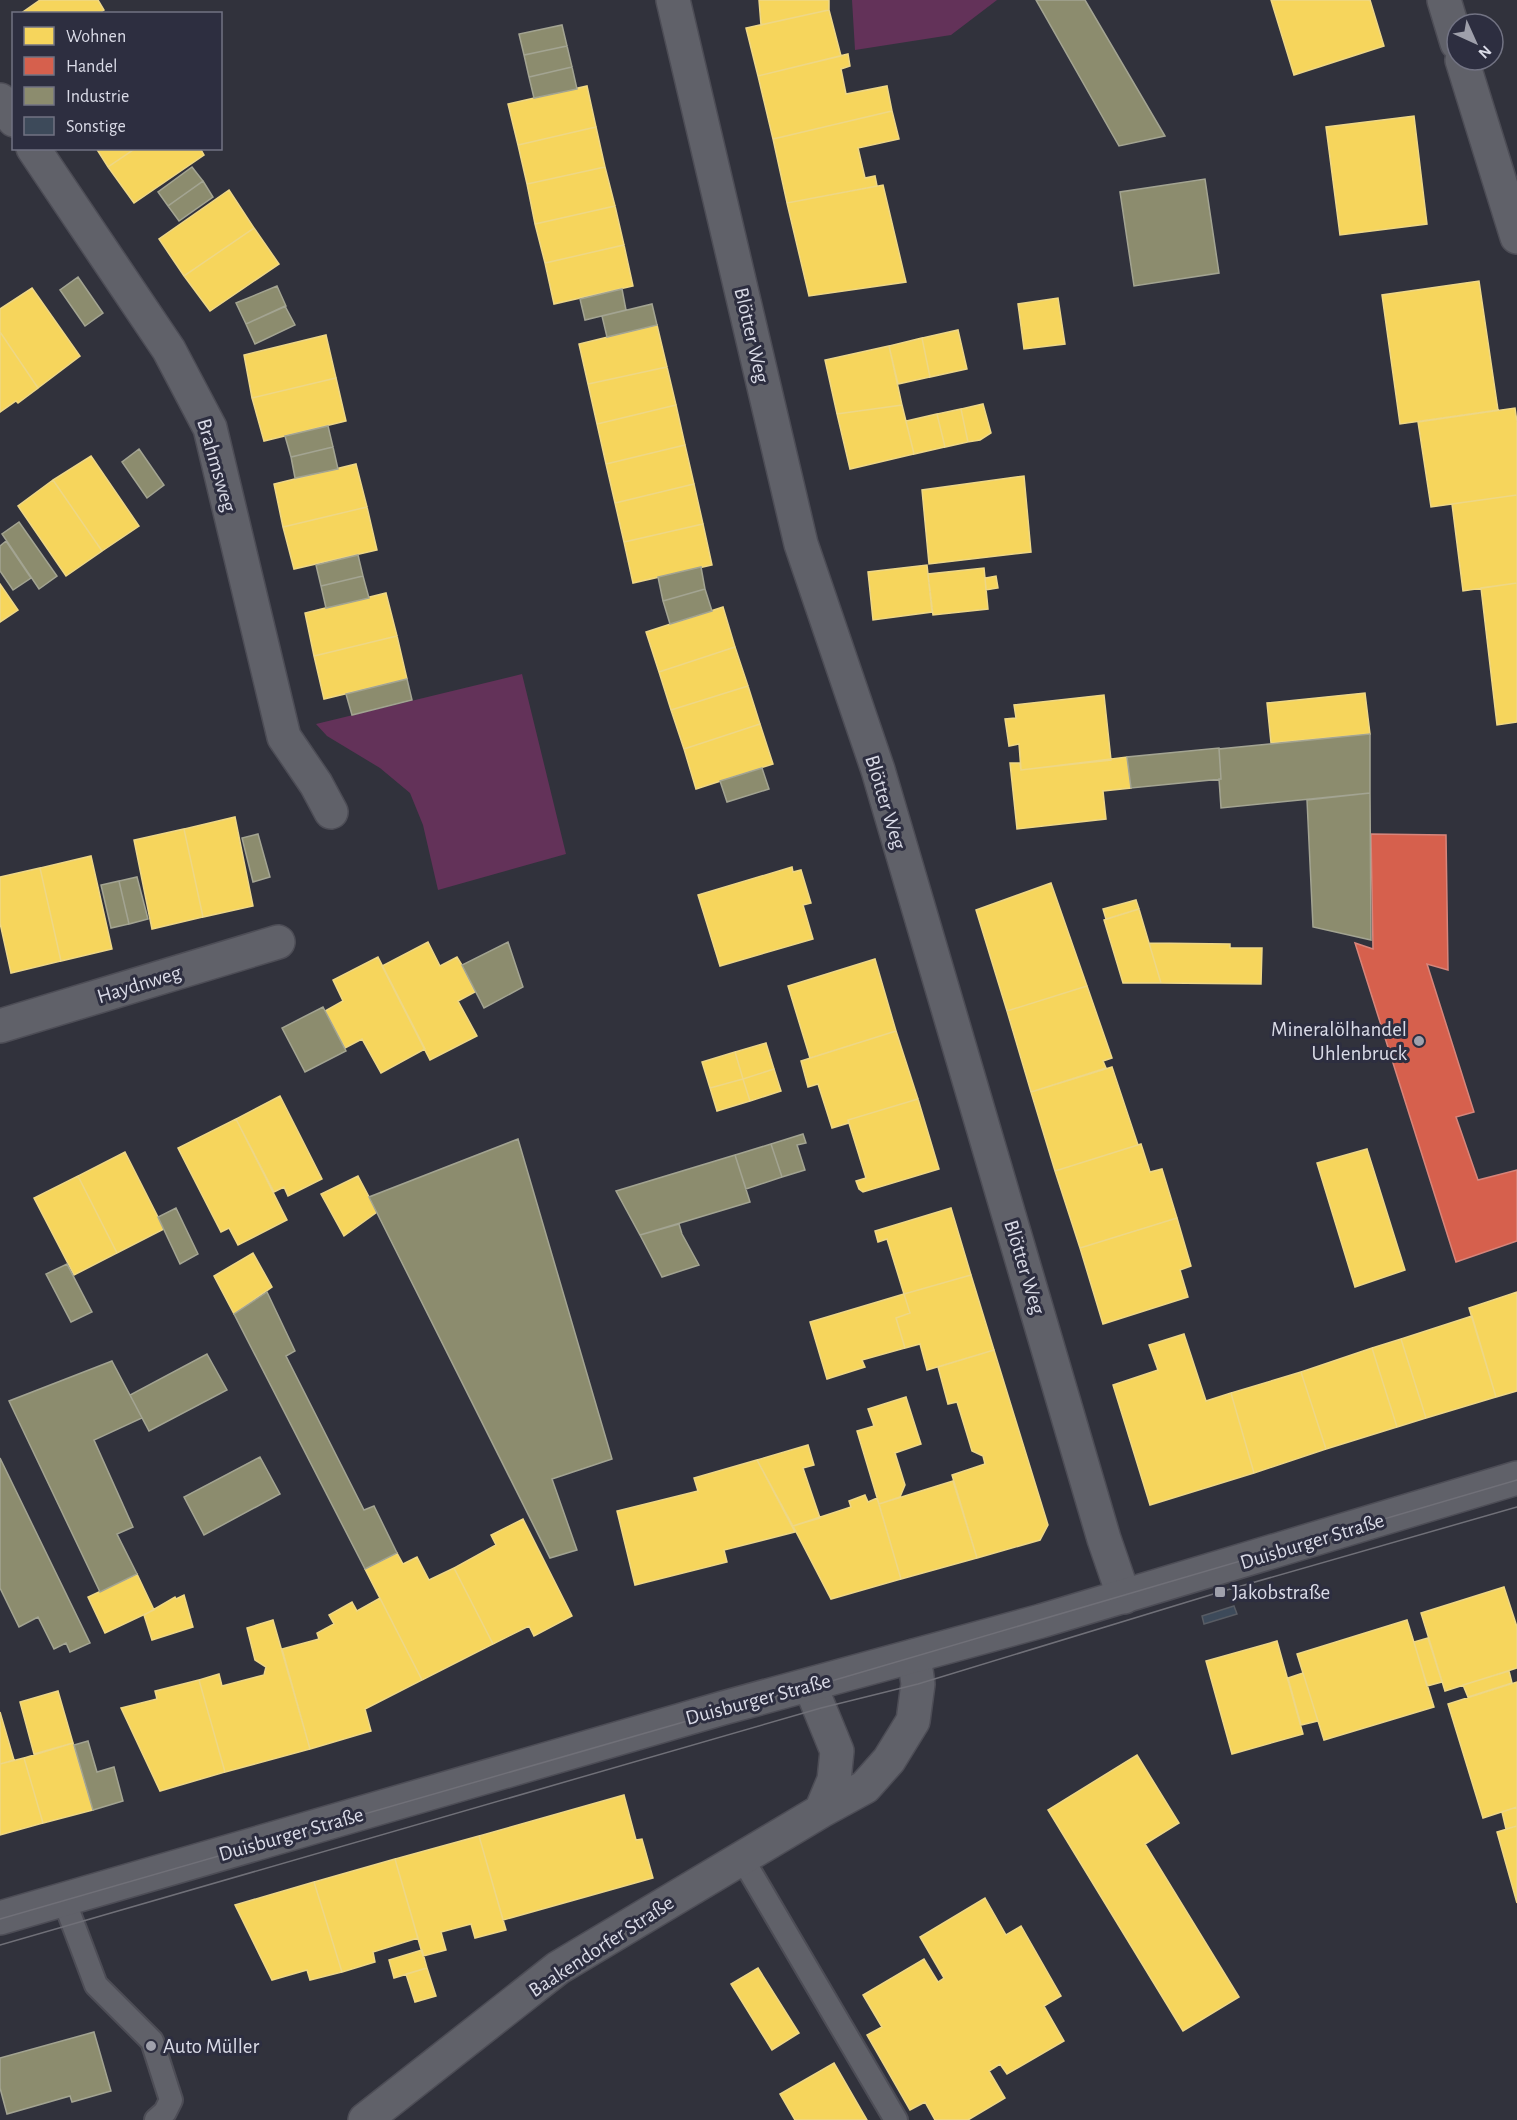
<svg xmlns="http://www.w3.org/2000/svg" width="1517" height="2120" font-family="'Alegreya Sans',sans-serif">
<style>
.green{fill:#633259}
.homes{fill:#f6d55c;stroke:#eed786;stroke-width:1.5}
.shops{fill:#d6604d;stroke:#d7857b;stroke-width:1.5}
.industry{fill:#8c8c6e;stroke:#a3a492;stroke-width:1.5}
.building{fill:#3d4a5a;stroke:#585c64;stroke-width:1.5}
.lines{fill:none;stroke-linecap:round;stroke-linejoin:round}
.lane-casing{stroke:#4d4d56;stroke-width:26}
.street-casing{stroke:#4d4d56;stroke-width:36}
.secondary-casing{stroke:#4d4d56;stroke-width:36}
.lane{stroke:#606169;stroke-width:22}
.street{stroke:#606169;stroke-width:33}
.secondary{stroke:#606169;stroke-width:33}
.tram{stroke:#707078;stroke-width:1.5}
.poi-dot{fill:#9fa0ab;stroke:#2d2e40;stroke-width:2}
.labels{text-anchor:middle;stroke-width:6;stroke-linejoin:round;paint-order:stroke}
.street-label{font-size:21px;fill:#dadbe7;stroke:#2d2e40}
.poi-label{font-size:21px;fill:#dadbe7;stroke:#2d2e40;text-anchor:start}
</style>
<rect width="100%" height="100%" fill="#31323c"/>
<!-- green -->
<path class="green" d="M 852,0 L 997,0 L 951,35 L 855,50 Z
M 522,674 L 566,854 L 438,890 L 423,825 L 410,793 L 380,768 L 327,736 L 316,724 Z"/>
<!-- homes -->
<path class="homes" d="M 40,0 L 98,0 L 104,10 L 98,14 L 20,14 Z
M 759,0 L 829,0 L 829,10 L 761,25 Z
M 1271,0 L 1370,0 L 1384,46 L 1294,75 Z
M 829,10 L 841,56 L 758,76 L 746,28 Z
M 848,54 L 850,66 L 841,69 L 846,94 L 887,86 L 892,111 L 773,139 L 758,76 Z
M 587,86 L 596,127 L 518,145 L 508,104 Z
M 892,111 L 899,139 L 858,148 L 865,178 L 875,176 L 877,186 L 787,203 L 773,139 Z
M 1414,116 L 1427,224 L 1340,235 L 1326,127 Z
M 596,127 L 605,167 L 527,184 L 518,145 Z
M 96,148 L 136,148 L 108,167 Z
M 136,148 L 200,148 L 204,155 L 134,203 L 108,167 Z
M 605,167 L 615,206 L 535,224 L 527,184 Z
M 883,185 L 906,282 L 809,296 L 787,203 Z
M 229,190 L 254,228 L 184,276 L 159,239 Z
M 615,206 L 624,245 L 545,263 L 535,224 Z
M 254,228 L 279,264 L 210,311 L 184,276 Z
M 624,245 L 633,286 L 554,304 L 545,263 Z
M 1479,281 L 1498,410 L 1400,424 L 1382,295 Z
M 32,288 L 80,356 L 38,388 L 0,332 L 0,309 Z
M 1058,298 L 1065,344 L 1024,349 L 1018,304 Z
M 657,325 L 667,367 L 588,384 L 579,344 Z
M 958,330 L 967,369 L 930,377 L 922,338 Z
M 0,332 L 38,388 L 18,403 L 16,401 L 0,412 Z
M 326,335 L 336,378 L 252,398 L 244,355 Z
M 922,338 L 930,377 L 898,384 L 889,346 Z
M 889,346 L 902,405 L 837,414 L 825,360 Z
M 667,367 L 676,405 L 597,424 L 588,384 Z
M 336,378 L 346,421 L 264,441 L 252,398 Z
M 983,404 L 991,433 L 980,440 L 968,442 L 961,409 Z
M 676,405 L 685,445 L 606,464 L 597,424 Z
M 902,405 L 914,454 L 850,469 L 837,414 Z
M 1515,408 L 1517,422 L 1517,495 L 1431,507 L 1418,422 Z
M 961,409 L 968,442 L 945,447 L 937,414 Z
M 937,414 L 945,447 L 914,454 L 906,421 Z
M 685,445 L 694,484 L 615,503 L 606,464 Z
M 91,456 L 139,526 L 102,551 L 53,480 Z
M 356,464 L 367,507 L 283,527 L 274,484 Z
M 1024,476 L 1031,552 L 929,564 L 922,490 Z
M 53,480 L 102,551 L 66,576 L 18,506 Z
M 694,484 L 703,524 L 624,542 L 615,503 Z
M 1517,495 L 1517,583 L 1463,591 L 1452,504 Z
M 367,507 L 377,550 L 294,569 L 283,527 Z
M 703,524 L 712,565 L 633,583 L 624,542 Z
M 927,565 L 932,612 L 873,620 L 868,572 Z
M 984,568 L 988,609 L 933,615 L 928,574 Z
M 996,576 L 998,588 L 986,590 L 985,578 Z
M 1517,583 L 1517,722 L 1497,725 L 1481,588 Z
M 0,584 L 18,610 L 0,622 Z
M 386,593 L 397,636 L 314,656 L 305,613 Z
M 723,607 L 735,647 L 659,672 L 646,632 Z
M 397,636 L 407,679 L 324,699 L 314,656 Z
M 735,647 L 748,686 L 671,710 L 659,672 Z
M 748,686 L 760,724 L 684,749 L 671,710 Z
M 1365,693 L 1370,734 L 1271,743 L 1267,703 Z
M 1104,695 L 1111,760 L 1021,770 L 1019,744 L 1009,746 L 1005,719 L 1016,718 L 1014,705 Z
M 760,724 L 773,764 L 696,789 L 684,749 Z
M 1127,757 L 1131,788 L 1103,791 L 1106,819 L 1017,829 L 1010,763 L 1020,763 L 1021,770 Z
M 235,817 L 253,906 L 203,917 L 184,829 Z
M 184,829 L 203,917 L 152,929 L 134,840 Z
M 91,856 L 112,949 L 61,961 L 40,868 Z
M 792,867 L 793,872 L 801,870 L 811,903 L 803,905 L 813,939 L 720,966 L 698,895 Z
M 40,868 L 61,961 L 11,973 L 0,923 L 0,877 Z
M 1051,883 L 1087,986 L 1007,1011 L 976,910 Z
M 1136,900 L 1139,909 L 1106,919 L 1103,909 Z
M 1139,909 L 1149,943 L 1161,983 L 1123,983 L 1104,920 Z
M 428,942 L 440,966 L 457,957 L 462,965 L 475,992 L 458,1001 L 477,1036 L 430,1060 L 382,966 Z
M 1149,943 L 1230,944 L 1230,948 L 1262,948 L 1261,984 L 1161,983 Z
M 378,957 L 425,1049 L 381,1073 L 362,1039 L 345,1048 L 325,1011 L 343,1001 L 333,980 Z
M 875,959 L 896,1031 L 810,1058 L 788,986 Z
M 1087,986 L 1112,1058 L 1103,1061 L 1106,1068 L 1031,1092 L 1007,1011 Z
M 896,1031 L 918,1099 L 848,1120 L 849,1123 L 832,1128 L 818,1084 L 808,1087 L 801,1061 Z
M 766,1043 L 774,1069 L 743,1079 L 735,1052 Z
M 735,1052 L 743,1079 L 710,1088 L 702,1062 Z
M 1112,1067 L 1138,1145 L 1055,1171 L 1031,1092 Z
M 774,1069 L 781,1091 L 750,1101 L 743,1079 Z
M 743,1079 L 750,1101 L 717,1111 L 710,1088 Z
M 280,1096 L 322,1179 L 288,1196 L 284,1187 L 274,1192 L 236,1119 Z
M 918,1099 L 939,1169 L 863,1192 L 859,1189 L 856,1181 L 866,1178 L 848,1120 Z
M 236,1119 L 287,1220 L 238,1245 L 229,1228 L 221,1232 L 178,1148 Z
M 1141,1144 L 1150,1172 L 1162,1169 L 1177,1218 L 1080,1248 L 1055,1171 Z
M 1367,1149 L 1405,1270 L 1355,1287 L 1317,1163 Z
M 125,1152 L 164,1229 L 117,1253 L 78,1176 Z
M 78,1176 L 117,1253 L 74,1275 L 34,1198 Z
M 358,1176 L 377,1212 L 344,1236 L 321,1194 Z
M 951,1208 L 971,1275 L 904,1294 L 887,1239 L 878,1242 L 875,1231 Z
M 1177,1218 L 1191,1266 L 1180,1270 L 1188,1297 L 1103,1324 L 1080,1248 Z
M 253,1253 L 272,1287 L 234,1314 L 214,1276 Z
M 971,1275 L 994,1350 L 927,1370 L 920,1344 L 905,1348 L 896,1318 L 910,1313 L 904,1294 Z
M 1517,1292 L 1517,1391 L 1496,1397 L 1469,1308 Z
M 904,1294 L 910,1313 L 896,1318 L 905,1348 L 862,1360 L 865,1367 L 827,1379 L 810,1322 Z
M 1472,1316 L 1496,1397 L 1426,1418 L 1401,1339 Z
M 1184,1334 L 1206,1401 L 1231,1393 L 1254,1473 L 1150,1505 L 1113,1385 L 1158,1370 L 1149,1345 Z
M 1401,1339 L 1426,1418 L 1397,1427 L 1372,1348 Z
M 1372,1348 L 1397,1427 L 1326,1449 L 1301,1372 Z
M 994,1350 L 1048,1525 L 1040,1540 L 977,1558 L 952,1475 L 985,1464 L 983,1456 L 972,1451 L 957,1402 L 948,1404 L 938,1367 Z
M 1301,1372 L 1326,1449 L 1254,1473 L 1231,1393 Z
M 906,1397 L 921,1444 L 895,1453 L 905,1485 L 900,1497 L 879,1504 L 857,1431 L 874,1426 L 868,1409 Z
M 808,1445 L 814,1465 L 803,1468 L 820,1518 L 793,1526 L 757,1460 Z
M 757,1460 L 795,1532 L 724,1550 L 727,1562 L 635,1585 L 617,1511 L 698,1491 L 694,1478 Z
M 953,1481 L 977,1558 L 901,1579 L 879,1504 Z
M 865,1495 L 868,1502 L 877,1498 L 901,1579 L 831,1599 L 793,1526 L 851,1507 L 849,1501 Z
M 523,1519 L 572,1616 L 534,1636 L 529,1626 L 493,1644 L 454,1568 L 496,1545 L 491,1535 Z
M 397,1553 L 403,1564 L 417,1557 L 429,1580 L 454,1568 L 493,1644 L 422,1680 L 365,1569 Z
M 137,1574 L 154,1610 L 105,1633 L 88,1597 Z
M 1504,1587 L 1517,1627 L 1517,1668 L 1445,1691 L 1421,1613 Z
M 184,1595 L 193,1627 L 152,1640 L 144,1615 L 175,1597 L 176,1599 Z
M 380,1598 L 422,1680 L 365,1709 L 371,1731 L 310,1749 L 282,1649 L 319,1639 L 317,1633 L 334,1624 L 329,1615 L 352,1602 L 357,1611 Z
M 273,1620 L 310,1749 L 225,1772 L 199,1680 L 219,1674 L 222,1686 L 264,1675 L 266,1667 L 255,1660 L 247,1628 Z
M 1407,1620 L 1434,1707 L 1324,1740 L 1297,1654 Z
M 1428,1638 L 1442,1682 L 1427,1686 L 1414,1642 Z
M 1277,1641 L 1303,1734 L 1232,1754 L 1206,1661 Z
M 1509,1671 L 1512,1683 L 1468,1697 L 1463,1685 Z
M 1303,1673 L 1318,1721 L 1301,1725 L 1288,1678 Z
M 199,1680 L 225,1772 L 160,1791 L 121,1708 L 157,1699 L 155,1691 Z
M 1517,1682 L 1517,1807 L 1483,1818 L 1448,1704 Z
M 58,1691 L 73,1743 L 34,1754 L 20,1702 Z
M 0,1712 L 14,1760 L 0,1764 Z
M 73,1743 L 93,1810 L 43,1823 L 24,1758 Z
M 1137,1755 L 1179,1823 L 1145,1844 L 1239,1997 L 1183,2031 L 1048,1810 Z
M 24,1758 L 43,1823 L 0,1835 L 0,1764 Z
M 624,1795 L 636,1840 L 642,1839 L 653,1878 L 503,1920 L 479,1836 Z
M 1517,1807 L 1517,1826 L 1506,1829 L 1502,1812 Z
M 1517,1826 L 1517,1903 L 1497,1832 Z
M 479,1836 L 506,1930 L 475,1938 L 471,1924 L 441,1932 L 446,1950 L 423,1956 L 395,1859 Z
M 395,1859 L 418,1938 L 373,1952 L 375,1962 L 342,1972 L 314,1882 Z
M 314,1882 L 342,1972 L 310,1980 L 307,1970 L 272,1980 L 235,1905 Z
M 985,1898 L 1006,1935 L 1021,1926 L 1061,1996 L 1044,2006 L 1064,2041 L 1007,2074 L 1000,2064 L 989,2071 L 1005,2098 L 968,2120 L 935,2120 L 925,2102 L 910,2110 L 867,2035 L 882,2027 L 863,1995 L 924,1959 L 938,1982 L 944,1978 L 920,1937 Z
M 422,1950 L 427,1968 L 394,1978 L 389,1960 Z
M 427,1968 L 436,1996 L 415,2002 L 406,1974 Z
M 758,1968 L 799,2033 L 772,2050 L 731,1984 Z
M 834,2063 L 867,2120 L 795,2120 L 780,2094 Z"/>
<!-- shops -->
<path class="shops" d="M 1371,834 L 1446,835 L 1448,970 L 1427,964 L 1474,1112 L 1456,1117 L 1478,1180 L 1517,1170 L 1517,1241 L 1456,1262 L 1355,943 L 1373,949 Z"/>
<!-- industry -->
<path class="industry" d="M 1036,0 L 1085,0 L 1165,136 L 1119,146 Z
M 562,25 L 567,46 L 524,55 L 519,34 Z
M 567,46 L 572,67 L 529,77 L 524,55 Z
M 572,67 L 577,89 L 534,98 L 529,77 Z
M 192,167 L 203,181 L 168,206 L 158,192 Z
M 1205,179 L 1219,273 L 1134,286 L 1120,192 Z
M 203,181 L 213,197 L 179,221 L 168,206 Z
M 78,277 L 103,313 L 85,326 L 60,290 Z
M 277,286 L 286,306 L 246,324 L 236,303 Z
M 622,289 L 626,310 L 585,320 L 580,299 Z
M 652,304 L 657,325 L 607,337 L 602,316 Z
M 285,306 L 295,325 L 255,344 L 246,324 Z
M 328,426 L 333,447 L 291,457 L 285,436 Z
M 333,447 L 338,469 L 295,478 L 291,457 Z
M 139,449 L 164,485 L 147,498 L 122,462 Z
M 19,522 L 57,576 L 39,589 L 2,534 Z
M 6,541 L 31,578 L 13,590 L 0,571 L 0,546 Z
M 358,555 L 363,576 L 321,586 L 316,565 Z
M 701,567 L 705,589 L 663,601 L 658,577 Z
M 363,576 L 369,598 L 326,608 L 321,586 Z
M 705,589 L 712,611 L 670,624 L 663,601 Z
M 407,679 L 412,700 L 352,715 L 346,694 Z
M 1370,734 L 1370,793 L 1221,808 L 1219,779 L 1221,779 L 1219,749 Z
M 1219,748 L 1221,779 L 1131,788 L 1127,757 Z
M 762,768 L 769,789 L 727,802 L 720,781 Z
M 1370,793 L 1371,940 L 1313,927 L 1307,800 Z
M 258,834 L 270,877 L 253,882 L 242,838 Z
M 137,877 L 148,919 L 129,924 L 119,881 Z
M 119,881 L 129,924 L 111,928 L 101,885 Z
M 508,942 L 523,987 L 484,1008 L 462,965 Z
M 323,1007 L 346,1051 L 305,1072 L 282,1028 Z
M 803,1134 L 806,1143 L 797,1145 L 805,1170 L 782,1177 L 771,1144 Z
M 518,1139 L 612,1459 L 552,1479 L 577,1550 L 550,1558 L 369,1197 Z
M 771,1144 L 782,1177 L 746,1189 L 735,1155 Z
M 735,1155 L 750,1202 L 640,1235 L 616,1191 Z
M 176,1208 L 198,1254 L 180,1264 L 158,1217 Z
M 679,1224 L 682,1234 L 699,1265 L 662,1277 L 640,1235 Z
M 67,1264 L 92,1312 L 71,1322 L 46,1274 Z
M 267,1292 L 295,1351 L 286,1356 L 364,1510 L 374,1506 L 397,1553 L 365,1569 L 234,1314 Z
M 207,1354 L 227,1390 L 149,1431 L 130,1395 Z
M 112,1361 L 142,1418 L 94,1440 L 133,1527 L 117,1534 L 137,1574 L 100,1592 L 9,1401 Z
M 260,1457 L 280,1494 L 204,1535 L 184,1497 Z
M 0,1458 L 90,1643 L 70,1652 L 66,1643 L 54,1649 L 38,1617 L 19,1627 L 0,1588 Z
M 88,1741 L 97,1772 L 114,1767 L 123,1801 L 93,1810 L 74,1745 Z
M 94,2032 L 111,2091 L 72,2102 L 70,2096 L 7,2114 L 0,2088 L 0,2058 Z"/>
<!-- building -->
<path class="building" d="M 1234,1606 L 1237,1614 L 1204,1624 L 1202,1616 Z"/>
<g class="lines">
<!-- lane casing -->
<g class="lane-casing">
<path id="lane" d="M 742,1858 L 896,2120
M 64,1900 L 96,1985 L 152,2041 L 171,2100 L 165,2112 L 156,2120"/>
</g>
<!-- street casing -->
<g class="street-casing">
<path id="street" d="M 673,0 L 801,544 L 878,770 L 1104,1539 L 1124,1597
M 1444,0 L 1457,43
M 1462,60 L 1517,237
M 0,100 L 14,120
M 33,148 L 169,350 L 210,428 L 284,737 L 316,784 L 331,812
M 0,1026 L 278,942
M 821,1811 L 865,1787 L 889,1760 L 913,1721 L 918,1684 L 914,1656
M 365,2120 L 558,1968 L 821,1811 L 834,1780 L 837,1751 L 810,1685"/>
</g>
<!-- secondary casing -->
<g class="secondary-casing">
<path id="secondary" d="M 0,1918 L 723,1708 L 1041,1621 L 1517,1478"/>
</g>
<!-- lane -->
<use href="#lane" class="lane"/>
<!-- street -->
<use href="#street" class="street"/>
<!-- secondary -->
<use href="#secondary" class="secondary"/>
<!-- tram -->
<path class="tram" d="M 0,1919 L 715,1713 L 811,1687 L 1517,1480
M 0,1945 L 821,1708 L 918,1684 L 1220,1592 L 1517,1507"/>
</g>
<!-- markers -->
<g class="poi-dot">
<circle cx="1419" cy="1041" r="6"/>
<rect x="1214" y="1586" width="12" height="12" rx="3"/>
<circle cx="151" cy="2046" r="6"/>
</g>
<g class="labels">
<!-- street labels -->
<g class="street-label">
<text transform="translate(752 335) rotate(77)" y="7">Blötter Weg</text>
<text transform="translate(217 465) rotate(74)" y="7">Brahmsweg</text>
<text transform="translate(886 802) rotate(73)" y="7">Blötter Weg</text>
<text transform="translate(139 984) rotate(-17)" y="7">Haydnweg</text>
<text transform="translate(1025 1267) rotate(73)" y="7">Blötter Weg</text>
<text transform="translate(1312 1541) rotate(-17)" y="7">Duisburger Straße</text>
<text transform="translate(758 1699) rotate(-15)" y="7">Duisburger Straße</text>
<text transform="translate(291 1834) rotate(-16)" y="7">Duisburger Straße</text>
<text transform="translate(601 1946) rotate(-33)" y="7">Baakendorfer Straße</text>
</g>
<!-- poi labels -->
<g class="poi-label">
<text x="1407" y="1036" text-anchor="end">Mineralölhandel<tspan x="1407" dy="24">Uhlenbruck</tspan></text>
<text x="1232" y="1599">Jakobstraße</text>
<text x="163" y="2053">Auto Müller</text>
</g>
</g>
<!-- legend -->
<rect x="12" y="12" width="210" height="138" fill="#2d2e40" stroke="#727383" stroke-width="1.5"/>
<rect x="24" y="27" width="30" height="18" fill="#f6d55c" stroke="#727383" stroke-width="1.5"/>
<text x="66" y="42" font-size="18" fill="#dadbe7">Wohnen</text>
<rect x="24" y="57" width="30" height="18" fill="#d6604d" stroke="#727383" stroke-width="1.5"/>
<text x="66" y="72" font-size="18" fill="#dadbe7">Handel</text>
<rect x="24" y="87" width="30" height="18" fill="#8c8c6e" stroke="#727383" stroke-width="1.5"/>
<text x="66" y="102" font-size="18" fill="#dadbe7">Industrie</text>
<rect x="24" y="117" width="30" height="18" fill="#3d4a5a" stroke="#727383" stroke-width="1.5"/>
<text x="66" y="132" font-size="18" fill="#dadbe7">Sonstige</text>
<!-- north arrow -->
<g transform="translate(1475 42) rotate(135)"><circle r="28" fill="#2d2e40" stroke="#727383" stroke-width="1.5"/>
<path d="M0-4.5L10 22L0 15L-10 22Z" fill="#9fa0ab"/>
<text y="-9" font-size="16" font-weight="bold" text-anchor="middle" fill="#dadbe7">N</text>
</g>
</svg>
